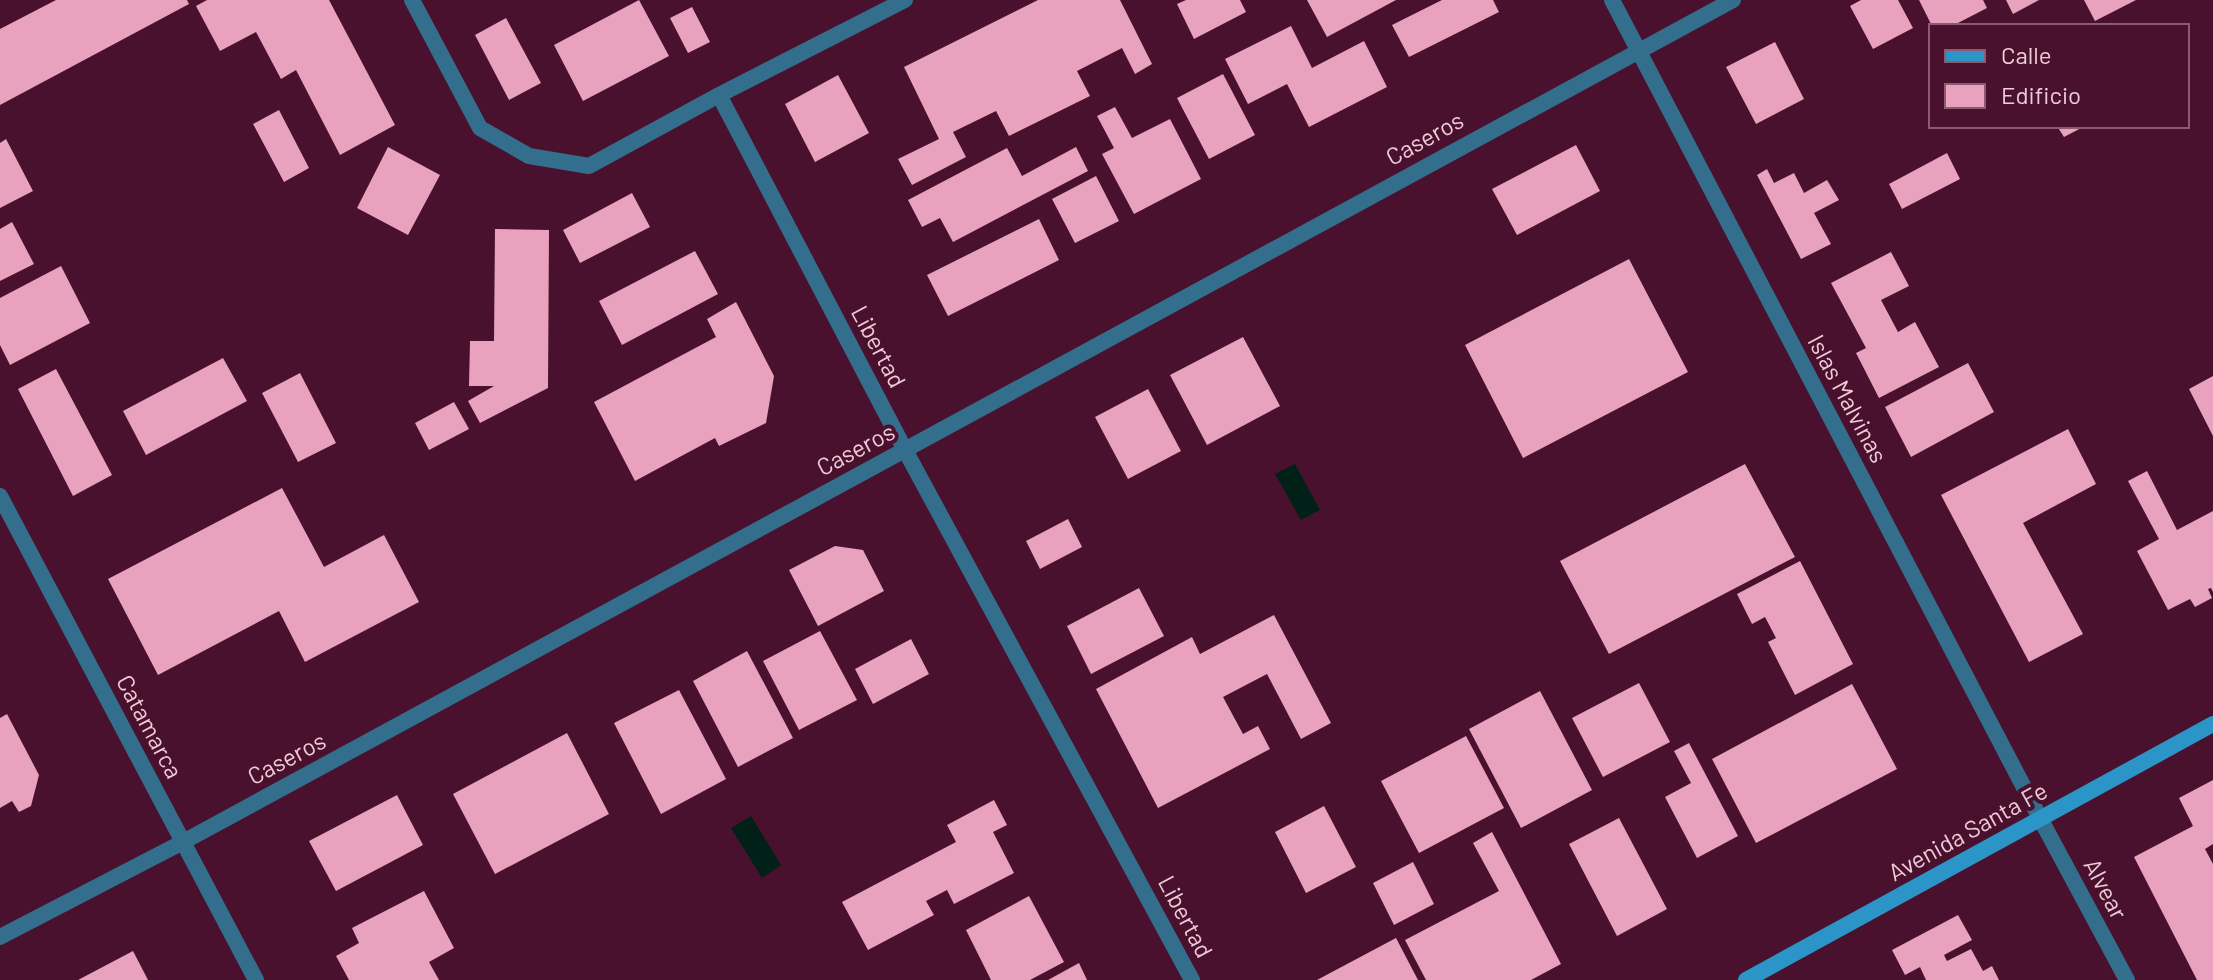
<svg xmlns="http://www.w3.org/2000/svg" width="2213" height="980" font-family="Barlow,sans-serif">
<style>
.water{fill:#002018}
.building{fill:#e8a2be}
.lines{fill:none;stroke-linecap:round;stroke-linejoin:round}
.minor{stroke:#336f8d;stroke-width:16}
.secondary{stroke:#2a95c6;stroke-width:16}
.labels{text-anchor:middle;stroke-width:8;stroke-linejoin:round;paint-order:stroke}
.street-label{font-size:24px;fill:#f0cbd9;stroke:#49112d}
</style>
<rect width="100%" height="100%" fill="#49112d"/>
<!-- water -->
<path class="water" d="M 1295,464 L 1320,510 L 1301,520 L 1275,474 Z
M 751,816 L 781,865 L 762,878 L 731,828 Z"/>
<!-- building -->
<path class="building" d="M 56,0 L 187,0 L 189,4 L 0,105 L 0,29 Z
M 207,0 L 329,0 L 395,125 L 340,155 L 296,70 L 281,79 L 256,32 L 220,51 L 196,6 Z
M 639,0 L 669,56 L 583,101 L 554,45 Z
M 1038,0 L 1120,0 L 1152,64 L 1135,74 L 1122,48 L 1077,71 L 1090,96 L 1009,136 L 996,111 L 953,132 L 966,157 L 912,185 L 898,159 L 939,139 L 904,67 Z
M 1186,0 L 1240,0 L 1246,12 L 1194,39 L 1177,4 Z
M 1307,0 L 1396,0 L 1327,37 Z
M 1442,0 L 1493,0 L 1499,12 L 1409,57 L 1392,25 Z
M 1861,0 L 1898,0 L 1913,28 L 1873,49 L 1850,6 Z
M 1919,0 L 1983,0 L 1987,8 L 1956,24 L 1957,26 L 1932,26 Z
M 2006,0 L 2039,0 L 2013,14 Z
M 2084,0 L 2136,0 L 2095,21 Z
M 692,7 L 710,42 L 688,53 L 670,18 Z
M 506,18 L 541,83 L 509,100 L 475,35 Z
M 1291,26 L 1312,68 L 1364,41 L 1387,87 L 1309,127 L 1287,84 L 1248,104 L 1225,59 Z
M 1775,42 L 1804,99 L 1756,124 L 1726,67 Z
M 1223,74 L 1255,135 L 1209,159 L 1177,98 Z
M 838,75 L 869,133 L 815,162 L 785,104 Z
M 1115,107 L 1132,138 L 1170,119 L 1201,179 L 1134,214 L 1102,154 L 1114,148 L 1097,116 Z
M 279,110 L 309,168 L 284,182 L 253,124 Z
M 2057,126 L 2085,126 L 2064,137 Z
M 6,139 L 33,191 L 0,208 L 0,143 Z
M 1576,145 L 1600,191 L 1517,235 L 1492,189 Z
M 388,147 L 440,175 L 408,235 L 357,208 Z
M 1076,147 L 1088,171 L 953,242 L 940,218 L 922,227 L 908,200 L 1007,148 L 1022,176 Z
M 1947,153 L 1960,179 L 1902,209 L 1889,184 Z
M 1767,169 L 1774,183 L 1794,173 L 1804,193 L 1827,180 L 1839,200 L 1814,213 L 1831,244 L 1801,259 L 1757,175 Z
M 1096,176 L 1119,221 L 1075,243 L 1052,199 Z
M 632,193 L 650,227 L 580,263 L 563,230 Z
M 1039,219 L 1059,260 L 948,316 L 927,275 Z
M 12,222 L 34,264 L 0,281 L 0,229 Z
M 495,229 L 549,230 L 548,388 L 480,423 L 468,401 L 494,386 L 469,386 L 470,341 L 494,341 Z
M 695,251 L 718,294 L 622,345 L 599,301 Z
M 1891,252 L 1909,286 L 1881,300 L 1898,332 L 1915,322 L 1939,367 L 1879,398 L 1856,353 L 1866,348 L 1831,283 Z
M 1629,259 L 1688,372 L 1523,458 L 1465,345 Z
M 61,266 L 90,323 L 10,365 L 0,345 L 0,298 Z
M 736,302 L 774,376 L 766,423 L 719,446 L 715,438 L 635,481 L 594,402 L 716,337 L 707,319 Z
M 1243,337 L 1280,406 L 1207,445 L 1170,375 Z
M 223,358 L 247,401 L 146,455 L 123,411 Z
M 1968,363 L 1994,412 L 1911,457 L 1885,407 Z
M 56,369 L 112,475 L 73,496 L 18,389 Z
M 300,373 L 336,443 L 298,462 L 262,393 Z
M 2213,376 L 2213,436 L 2189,389 Z
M 1148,389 L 1181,451 L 1128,479 L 1095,417 Z
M 454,402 L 469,429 L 429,450 L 415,423 Z
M 2068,429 L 2096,484 L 2023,523 L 2083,634 L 2029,662 L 1941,495 Z
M 1745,464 L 1795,557 L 1609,654 L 1560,561 Z
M 2147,471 L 2177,530 L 2213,511 L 2213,592 L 2211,588 L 2208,589 L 2212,598 L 2195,607 L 2190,599 L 2168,610 L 2137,551 L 2159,539 L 2128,481 Z
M 282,488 L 324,567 L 384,535 L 419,602 L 305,662 L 279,611 L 158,675 L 108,579 Z
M 1068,519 L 1082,547 L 1040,569 L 1026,541 Z
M 835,546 L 863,550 L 884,591 L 818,626 L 789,570 Z
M 1800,561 L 1853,664 L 1795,695 L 1768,642 L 1776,638 L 1765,617 L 1752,624 L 1737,594 Z
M 1139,588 L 1164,636 L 1091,674 L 1067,626 Z
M 1274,615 L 1331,723 L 1301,739 L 1267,674 L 1223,697 L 1243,734 L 1258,726 L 1270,749 L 1158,808 L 1096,689 L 1192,637 L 1200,654 Z
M 820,631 L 857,700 L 799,730 L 763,661 Z
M 911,639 L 929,674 L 873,704 L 855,669 Z
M 747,651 L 793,738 L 738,767 L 693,681 Z
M 1639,683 L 1670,742 L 1603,777 L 1572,718 Z
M 1852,684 L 1897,769 L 1756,843 L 1712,759 Z
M 679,690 L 726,779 L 661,814 L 614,723 Z
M 1540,691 L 1592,790 L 1521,828 L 1469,729 Z
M 7,714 L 39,775 L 31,806 L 19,812 L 12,801 L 0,808 L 0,718 Z
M 567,733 L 609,814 L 495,874 L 453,794 Z
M 1466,736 L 1504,808 L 1419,853 L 1381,781 Z
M 1689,743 L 1738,836 L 1697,858 L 1665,797 L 1691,783 L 1674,751 Z
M 2213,780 L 2213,844 L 2205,849 L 2213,864 L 2213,980 L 2197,980 L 2134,857 L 2193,826 L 2179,798 Z
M 397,795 L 423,845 L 336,891 L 309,841 Z
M 994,800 L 1007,825 L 993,832 L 1014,873 L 954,904 L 947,890 L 926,901 L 934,915 L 868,950 L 842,902 L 956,842 L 947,825 Z
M 1324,806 L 1356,867 L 1306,893 L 1275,832 Z
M 1619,818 L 1667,909 L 1617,936 L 1569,844 Z
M 1492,832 L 1561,964 L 1531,980 L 1426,980 L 1405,940 L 1499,891 L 1473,843 Z
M 1413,862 L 1434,904 L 1394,925 L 1373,883 Z
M 424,891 L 454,948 L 429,962 L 439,980 L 349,980 L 336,956 L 359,943 L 352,928 Z
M 1029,896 L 1064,962 L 1030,980 L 991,980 L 966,930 Z
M 1958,915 L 1972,940 L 1944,955 L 1947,961 L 1971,949 L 1983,971 L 1992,966 L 1999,980 L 1926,980 L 1920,967 L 1905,975 L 1892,950 Z
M 1396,938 L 1418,980 L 1317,980 Z
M 133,951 L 148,980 L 78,980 Z
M 1079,963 L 1087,980 L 1048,980 Z"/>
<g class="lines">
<!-- minor -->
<path class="minor" d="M 412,0 L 480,128 L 529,156 L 589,166 L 719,95 L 905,450 L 1192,980
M 1612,0 L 2041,820 L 2127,980
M 719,95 L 905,0
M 0,496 L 256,980
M 0,937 L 183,842 L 1733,0"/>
<!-- secondary -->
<path class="secondary" d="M 1746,980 L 2213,724"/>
</g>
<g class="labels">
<!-- street labels -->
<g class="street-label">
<text transform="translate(1425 139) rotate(-29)" y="8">Caseros</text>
<text transform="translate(878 347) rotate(62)" y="8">Libertad</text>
<text transform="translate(1847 399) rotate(62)" y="8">Islas Malvinas</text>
<text transform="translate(856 450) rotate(-28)" y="8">Caseros</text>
<text transform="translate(149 727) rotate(62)" y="8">Catamarca</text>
<text transform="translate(287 759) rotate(-28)" y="8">Caseros</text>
<text transform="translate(1968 832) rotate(-29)" y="8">Avenida Santa Fe</text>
<text transform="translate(2105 889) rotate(62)" y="8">Alvear</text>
<text transform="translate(1185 917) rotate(62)" y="8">Libertad</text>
</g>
</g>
<!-- legend -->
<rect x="1929" y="24" width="260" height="104" fill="#49112d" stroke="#8c5b72" stroke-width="2"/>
<rect x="1945" y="50" width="40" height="12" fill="#2a95c6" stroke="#8c5b72" stroke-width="2"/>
<text x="2001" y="64" font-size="24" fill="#f0cbd9">Calle</text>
<rect x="1945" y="84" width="40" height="24" fill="#e8a2be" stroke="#8c5b72" stroke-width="2"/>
<text x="2001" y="104" font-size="24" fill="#f0cbd9">Edificio</text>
</svg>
